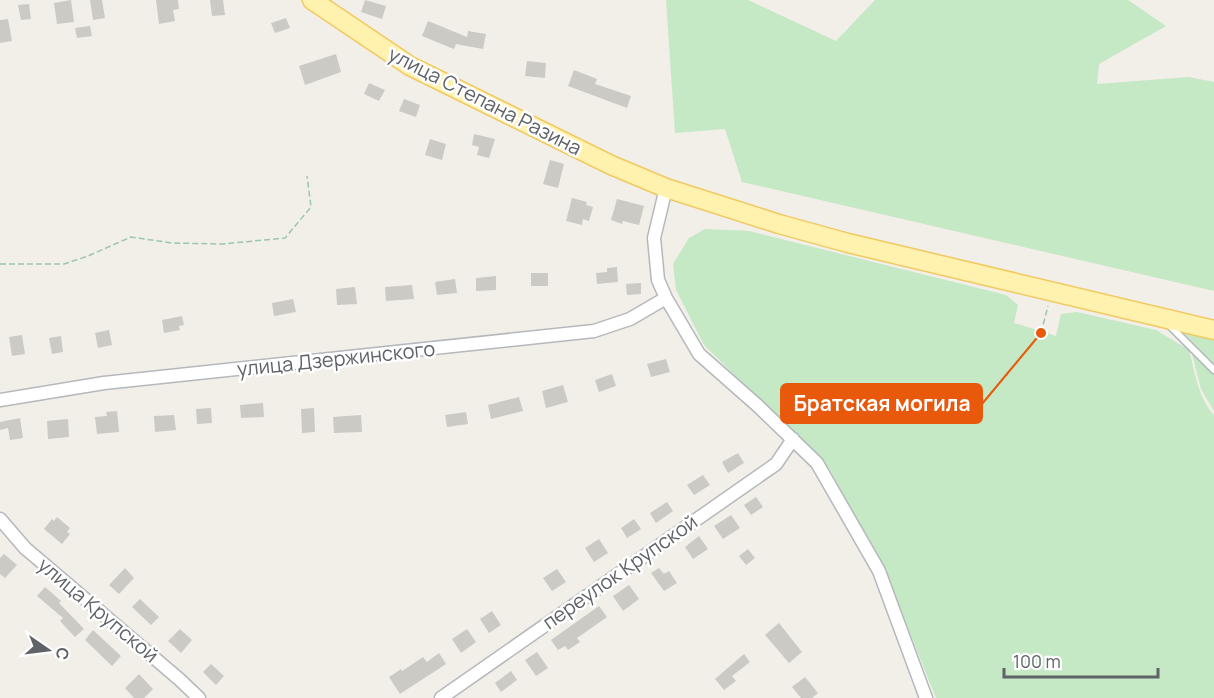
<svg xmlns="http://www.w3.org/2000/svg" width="1214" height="698" font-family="Manrope,sans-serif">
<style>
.green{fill:#c5e8c5}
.building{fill:#cccac5}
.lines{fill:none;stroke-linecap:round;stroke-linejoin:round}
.lane-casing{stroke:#b5b8bc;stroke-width:9}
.street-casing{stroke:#b5b8bc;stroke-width:15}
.primary-casing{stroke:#f2c960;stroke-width:21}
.path{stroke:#9cc7a9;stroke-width:1.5;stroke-dasharray:6 3;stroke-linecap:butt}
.lane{stroke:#fff;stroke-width:6}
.street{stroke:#fff;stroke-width:12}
.primary{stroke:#fff2af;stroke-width:18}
.labels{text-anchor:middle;stroke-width:5;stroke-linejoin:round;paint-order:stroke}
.street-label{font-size:20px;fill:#5f6368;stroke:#fff}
.leader{fill:none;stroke:#e8590c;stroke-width:2}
.callout-dot{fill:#e8590c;stroke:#fff;stroke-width:2}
.callout{fill:#e8590c;stroke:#e8590c;stroke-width:2}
.callout-label{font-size:21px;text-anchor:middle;font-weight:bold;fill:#fff}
</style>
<rect width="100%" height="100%" fill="#f1efe8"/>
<!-- green -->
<path class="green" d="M 666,0 L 748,0 L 836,41 L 875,0 L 1128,0 L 1166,26 L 1099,64 L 1097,84 L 1189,77 L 1214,82 L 1214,291 L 742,182 L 725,129 L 675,133 Z
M 705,229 L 749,231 L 1006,295 L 1018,305 L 1014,323 L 1056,336 L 1061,314 L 1077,312 L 1156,330 L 1189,350 C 1195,372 1198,398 1214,415 L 1214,698 L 936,698 L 889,581 L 830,470 L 704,345 L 676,290 L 673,264 L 689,238 Z
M 1183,332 L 1214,339 L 1214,365 Z
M 1191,350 L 1214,374 L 1214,411 L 1201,389 Z"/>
<!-- building -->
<path class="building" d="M 71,0 L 74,22 L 57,24 L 54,3 Z
M 90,0 L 102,0 L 105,18 L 93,20 Z
M 156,0 L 178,0 L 179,9 L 173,10 L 175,21 L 159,24 Z
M 210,0 L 223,0 L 225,15 L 212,16 Z
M 365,0 L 386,6 L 382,19 L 361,12 Z
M 29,4 L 31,19 L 21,20 L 18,5 Z
M 286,18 L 290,28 L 275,33 L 271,23 Z
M 8,19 L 12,41 L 0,43 L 0,20 Z
M 428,21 L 467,37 L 468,31 L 486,34 L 483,49 L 456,44 L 454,49 L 422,36 Z
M 90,26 L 92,36 L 77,38 L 75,28 Z
M 336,54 L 341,72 L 305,85 L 299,66 Z
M 527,61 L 546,63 L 545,78 L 525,76 Z
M 574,70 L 597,79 L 595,84 L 631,96 L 627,108 L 568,86 Z
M 369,83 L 385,90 L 379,101 L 364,94 Z
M 404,99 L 420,105 L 416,117 L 399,111 Z
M 474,134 L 495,139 L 489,158 L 477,155 L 479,147 L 472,145 Z
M 430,139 L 446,144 L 442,160 L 425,155 Z
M 550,160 L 564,164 L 558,188 L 543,184 Z
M 572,198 L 587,202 L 586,205 L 593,207 L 589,221 L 583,219 L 582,225 L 566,221 Z
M 617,199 L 644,206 L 639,225 L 623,221 L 622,224 L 611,220 Z
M 617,267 L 618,282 L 597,284 L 596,273 L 607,272 L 607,268 Z
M 531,273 L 548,273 L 548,286 L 531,286 Z
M 496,276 L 496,290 L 476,291 L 476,278 Z
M 455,279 L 457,293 L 437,295 L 435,282 Z
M 641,283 L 641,294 L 627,295 L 626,284 Z
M 412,285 L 414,299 L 386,301 L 385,287 Z
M 355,287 L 357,304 L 337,305 L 336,289 Z
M 293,299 L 296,312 L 274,316 L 272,303 Z
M 182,316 L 184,325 L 179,326 L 180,330 L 164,333 L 162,320 Z
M 109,330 L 112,345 L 98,348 L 95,333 Z
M 22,335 L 25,354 L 12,356 L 9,337 Z
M 61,336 L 63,352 L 52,354 L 49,338 Z
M 666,359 L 670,372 L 651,377 L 647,364 Z
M 612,374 L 616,386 L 599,392 L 595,380 Z
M 563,385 L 568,402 L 546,408 L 542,391 Z
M 519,397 L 523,411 L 491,419 L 488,405 Z
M 263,403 L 264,417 L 241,418 L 240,405 Z
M 211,408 L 212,423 L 197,424 L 196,409 Z
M 314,408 L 315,432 L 302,433 L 301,409 Z
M 117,411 L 119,432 L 97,434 L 95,417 L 107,416 L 106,412 Z
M 466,412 L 468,424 L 447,427 L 445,415 Z
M 174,415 L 176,430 L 155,432 L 154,416 Z
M 361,415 L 362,432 L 334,433 L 333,417 Z
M 20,418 L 23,438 L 10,440 L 8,428 L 0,430 L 0,422 Z
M 68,419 L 69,437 L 48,439 L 47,421 Z
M 738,453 L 744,463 L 728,473 L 722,462 Z
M 703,475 L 710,485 L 694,495 L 687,485 Z
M 756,497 L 763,507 L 751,515 L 744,505 Z
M 667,502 L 673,511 L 656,523 L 650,513 Z
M 731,515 L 740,528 L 723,539 L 714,526 Z
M 57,517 L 70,528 L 67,532 L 70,534 L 62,544 L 44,529 L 52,519 L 54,521 Z
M 634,519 L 641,529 L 627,538 L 621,528 Z
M 699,536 L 708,549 L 693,559 L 685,547 Z
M 599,539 L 608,553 L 594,562 L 585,548 Z
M 748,549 L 755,558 L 746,565 L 739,556 Z
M 4,554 L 17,565 L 5,578 L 0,574 L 0,558 Z
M 125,568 L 134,578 L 119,594 L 109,585 Z
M 659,568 L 664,574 L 669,571 L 677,583 L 664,591 L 651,573 Z
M 557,569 L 566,582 L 552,591 L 543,578 Z
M 629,585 L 639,599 L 623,611 L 613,596 Z
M 45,587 L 61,601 L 59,603 L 84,629 L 75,637 L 60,621 L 63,618 L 37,596 Z
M 140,599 L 159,617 L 151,625 L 132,607 Z
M 599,606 L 607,617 L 577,638 L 580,642 L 568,650 L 565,646 L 558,650 L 551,640 Z
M 492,611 L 501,625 L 489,633 L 480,619 Z
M 779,623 L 802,652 L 789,663 L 765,635 Z
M 180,629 L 192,640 L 181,653 L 168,641 Z
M 467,629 L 476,642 L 461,653 L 452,639 Z
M 93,630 L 121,656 L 112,666 L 85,640 Z
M 537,652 L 548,668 L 536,676 L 525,660 Z
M 439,653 L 446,664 L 400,694 L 389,677 L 401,669 L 402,671 L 423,657 L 427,662 Z
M 744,654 L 750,662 L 732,676 L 736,681 L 724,690 L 715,679 Z
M 211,664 L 224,676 L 216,685 L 203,672 Z
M 511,671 L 517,680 L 501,692 L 495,683 Z
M 139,674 L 153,689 L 144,698 L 134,698 L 125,688 Z
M 805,677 L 818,693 L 812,698 L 801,698 L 792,687 Z"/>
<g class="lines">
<!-- lane casing -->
<g class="lane-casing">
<path id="lane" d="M 1170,326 L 1214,370"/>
</g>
<!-- street casing -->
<g class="street-casing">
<path id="street" d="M 666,188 L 654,238 L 658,280 L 666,298 L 699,354 L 758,406 L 817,463 L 879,571 L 926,698
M 0,400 L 104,383 L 594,331 L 630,319 L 666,298
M 0,519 L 25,548 L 179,679 L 199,698
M 441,698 L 776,464 L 793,439"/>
</g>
<!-- primary casing -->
<g class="primary-casing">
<path id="primary" d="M 312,0 L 410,66 L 611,165 L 666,188 L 779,224 L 848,243 L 1214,330"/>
</g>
<!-- path -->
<path class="path" d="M 0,264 L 64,264 L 88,256 L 131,237 L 172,243 L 222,244 L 285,238 L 311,207 L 307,176
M 1041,333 L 1048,306"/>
<!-- lane -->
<use href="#lane" class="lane"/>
<!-- street -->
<use href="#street" class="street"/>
<!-- primary -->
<use href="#primary" class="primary"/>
</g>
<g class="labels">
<!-- street labels -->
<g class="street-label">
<text transform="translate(485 101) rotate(27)" y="7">улица Степана Разина</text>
<text transform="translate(336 359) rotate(-6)" y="7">улица Дзержинского</text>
<text transform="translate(620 572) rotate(-35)" y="7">переулок Крупской</text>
<text transform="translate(98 610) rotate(40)" y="7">улица Крупской</text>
</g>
</g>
<!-- callouts -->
<path class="leader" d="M1041 333L982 404"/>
<circle class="callout-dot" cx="1041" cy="333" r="6"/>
<rect class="callout" x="781" y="384" width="201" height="39" rx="6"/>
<g class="callout-label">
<text x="882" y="411">Братская могила</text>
</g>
<!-- north arrow -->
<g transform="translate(48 650) rotate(104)" stroke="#ffffff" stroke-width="4.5" paint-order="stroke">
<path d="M0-4.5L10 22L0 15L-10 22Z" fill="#5f6368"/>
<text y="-9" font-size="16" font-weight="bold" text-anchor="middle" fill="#5f6368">С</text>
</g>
<!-- scale -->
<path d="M1004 668v9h154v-9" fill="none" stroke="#5f6368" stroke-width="3"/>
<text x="1013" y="668" font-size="18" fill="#5f6368" stroke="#ffffff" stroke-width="4.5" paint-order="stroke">100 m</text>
</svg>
